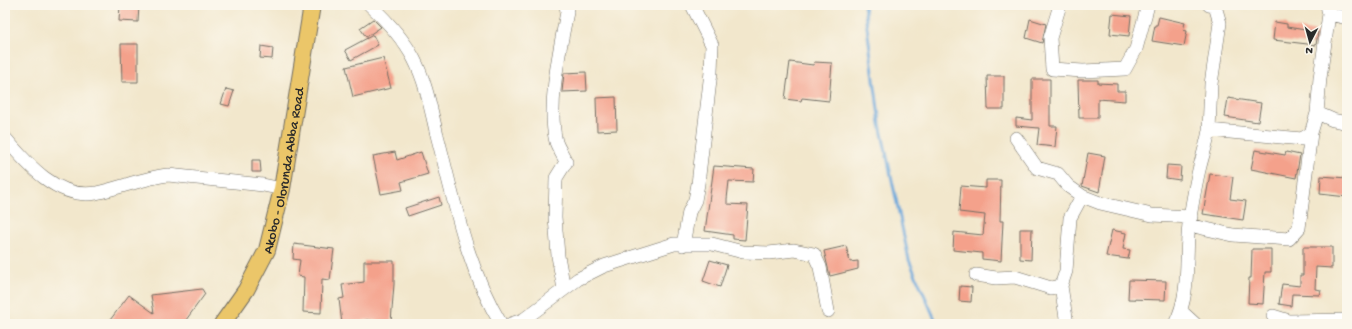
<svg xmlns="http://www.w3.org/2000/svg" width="1352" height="329" font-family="'Gochi Hand',sans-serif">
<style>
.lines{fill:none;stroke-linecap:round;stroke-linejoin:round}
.stream{stroke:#68a5d9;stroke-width:3}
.building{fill:#f4a18b}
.minor-casing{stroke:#716d63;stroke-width:14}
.major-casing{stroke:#716d63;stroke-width:18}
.minor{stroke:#fff;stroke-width:13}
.major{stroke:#ebc669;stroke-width:16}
.labels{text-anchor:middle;stroke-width:3;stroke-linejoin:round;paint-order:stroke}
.street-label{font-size:14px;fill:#2b2b2b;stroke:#fbf7ec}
</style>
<rect width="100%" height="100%" fill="#fbf7ec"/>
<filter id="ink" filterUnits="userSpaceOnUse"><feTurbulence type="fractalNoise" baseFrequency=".025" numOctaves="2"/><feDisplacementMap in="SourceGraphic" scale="8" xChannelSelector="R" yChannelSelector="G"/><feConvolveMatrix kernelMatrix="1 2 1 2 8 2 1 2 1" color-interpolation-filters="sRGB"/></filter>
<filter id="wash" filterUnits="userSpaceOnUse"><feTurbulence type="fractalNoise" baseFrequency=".012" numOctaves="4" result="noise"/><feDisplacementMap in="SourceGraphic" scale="16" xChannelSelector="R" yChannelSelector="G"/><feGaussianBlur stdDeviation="0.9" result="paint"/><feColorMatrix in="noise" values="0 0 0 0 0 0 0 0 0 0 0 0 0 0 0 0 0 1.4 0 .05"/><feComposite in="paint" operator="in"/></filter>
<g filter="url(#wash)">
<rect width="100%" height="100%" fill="#f2e7cc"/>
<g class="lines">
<!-- stream -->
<path class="stream" d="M 864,5 L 880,124 L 909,260 L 937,324"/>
</g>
<g id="blocks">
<!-- building -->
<path class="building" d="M 120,5 L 139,5 L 138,22 L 119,21 Z
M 1112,14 L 1131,16 L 1129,36 L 1110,34 Z
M 1159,17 L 1185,23 L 1183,30 L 1187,31 L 1184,46 L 1152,41 L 1155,25 L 1157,25 Z
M 373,19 L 381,27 L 366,37 L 360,28 Z
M 1030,19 L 1046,24 L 1042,43 L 1026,38 Z
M 1275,22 L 1287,24 L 1287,27 L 1318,32 L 1316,45 L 1273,40 Z
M 373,35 L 378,45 L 351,60 L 345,50 Z
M 121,44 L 138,44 L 138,82 L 122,82 Z
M 261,46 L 273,48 L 272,59 L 260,58 Z
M 383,58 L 391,88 L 353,97 L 346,67 Z
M 790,62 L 813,65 L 814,62 L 832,63 L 829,101 L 802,98 L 801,101 L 785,99 Z
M 586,72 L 587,91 L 562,92 L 564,73 Z
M 987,76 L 1004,76 L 1004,109 L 988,109 Z
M 1032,79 L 1050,79 L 1050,126 L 1057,126 L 1055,147 L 1037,145 L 1039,128 L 1016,126 L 1016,118 L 1032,120 Z
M 1078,80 L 1098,80 L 1098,83 L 1117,84 L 1117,91 L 1125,91 L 1125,101 L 1098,99 L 1098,118 L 1079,118 Z
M 226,89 L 234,91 L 229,106 L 221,104 Z
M 616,97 L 617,130 L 597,131 L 596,98 Z
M 1228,98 L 1261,103 L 1258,122 L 1225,117 Z
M 1255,150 L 1285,155 L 1286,152 L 1300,155 L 1296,178 L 1251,169 Z
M 395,152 L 397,160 L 421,152 L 428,174 L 401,182 L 403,190 L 381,194 L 373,156 Z
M 1088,153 L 1105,156 L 1099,192 L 1082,186 Z
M 252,160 L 260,160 L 261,172 L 252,172 Z
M 1167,165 L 1181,166 L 1180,180 L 1166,178 Z
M 714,166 L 754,169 L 753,182 L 729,181 L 727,199 L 727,204 L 748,205 L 745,240 L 733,239 L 733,235 L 705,231 Z
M 1210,174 L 1233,177 L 1230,199 L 1246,201 L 1243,220 L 1203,214 Z
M 1321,176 L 1347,178 L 1347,197 L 1320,194 Z
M 986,180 L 1001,180 L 1000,221 L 1003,221 L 1001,261 L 982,259 L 982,253 L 953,250 L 954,232 L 983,235 L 985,215 L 959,212 L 961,186 L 986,188 Z
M 439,197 L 441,205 L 408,216 L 405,208 Z
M 1020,229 L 1032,229 L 1031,260 L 1020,259 Z
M 1112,230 L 1126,233 L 1123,249 L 1130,250 L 1128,259 L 1106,256 Z
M 294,244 L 334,249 L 330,280 L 322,279 L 321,313 L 303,312 L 304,277 L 298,276 L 300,260 L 293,259 Z
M 846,246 L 850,262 L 858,261 L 858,269 L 830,276 L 824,251 Z
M 1303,247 L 1332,247 L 1332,268 L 1316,267 L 1315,289 L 1321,290 L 1320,295 L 1292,294 L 1291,306 L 1279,304 L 1282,284 L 1300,286 L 1300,275 L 1303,275 Z
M 1252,249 L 1271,249 L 1271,272 L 1265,272 L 1263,304 L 1248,303 L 1249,278 L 1251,278 Z
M 710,260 L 727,265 L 720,287 L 703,281 Z
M 364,261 L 394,261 L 394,284 L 391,322 L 367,320 L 342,324 L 339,299 L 344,298 L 342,285 L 364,282 Z
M 1129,280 L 1166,281 L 1165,300 L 1128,299 Z
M 960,286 L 972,287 L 971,302 L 959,301 Z
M 202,289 L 205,294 L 183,324 L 107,324 L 129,295 L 154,313 L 151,295 Z"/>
</g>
</g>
<g filter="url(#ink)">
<use href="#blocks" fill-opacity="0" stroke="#716d63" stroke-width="1"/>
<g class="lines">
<!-- minor casing -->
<g class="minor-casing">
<path id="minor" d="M 370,5 C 387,21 403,38 414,59 C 426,82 431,110 437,135 C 454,199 466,266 501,324
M 1060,5 L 1050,38 L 1052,69 L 1083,71 L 1125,69 L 1136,49 L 1148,5
M 1329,14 L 1347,18
M 1317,113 L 1333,120 L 1347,123
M 1209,130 L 1211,84 L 1220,23 L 1215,6 L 1209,5
M 5,138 C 27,164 58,200 96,193 C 120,188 143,178 168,175 L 263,185 L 282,189
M 1016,138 L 1037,168 L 1058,174 L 1068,186 L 1082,196 L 1100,203 L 1152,215 L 1191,217
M 1189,225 L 1233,235 L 1289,239 L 1299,228 L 1311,133
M 683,245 L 689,212 L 695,200 L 698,184 L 711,72 L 712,45 L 692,5
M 976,275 L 996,278 L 1015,277 L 1051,288 L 1061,286
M 564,289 L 558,256 L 555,217 L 556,178 L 566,162 C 563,155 558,148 556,142 C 547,105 560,49 567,12 L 566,5
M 1182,312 L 1195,324
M 1273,316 L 1289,321 L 1347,320
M 511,324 L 523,320 L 578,279 L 604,266 L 674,244 L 712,244 L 743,252 L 769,253 L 794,250 L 814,254 L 820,267 L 828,311
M 1067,324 L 1061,286 L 1066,271 L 1070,218 L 1082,196
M 1175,324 C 1191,293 1185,258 1189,224 C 1192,205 1195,185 1200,166 C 1203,154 1207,143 1209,130 L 1302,139 L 1311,133 L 1317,113 L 1320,78 L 1329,14 L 1327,5"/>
</g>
<!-- major casing -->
<g class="major-casing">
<g id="major">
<path id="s1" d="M 222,324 L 246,290 L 267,250 L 282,189 L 312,5"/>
</g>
</g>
<!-- minor -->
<use href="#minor" class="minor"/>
<!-- major -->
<use href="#major" class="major"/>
</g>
</g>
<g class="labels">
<!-- street labels -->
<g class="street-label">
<text dy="5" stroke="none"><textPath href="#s1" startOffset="168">Akobo - Olorunda Abba Road</textPath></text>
</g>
</g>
<!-- margin -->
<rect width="1352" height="329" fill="none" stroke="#fbf7ec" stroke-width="20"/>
<!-- north arrow -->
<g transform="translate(1310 42) rotate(186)" stroke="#fbf7ec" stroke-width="3" paint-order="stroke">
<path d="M0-3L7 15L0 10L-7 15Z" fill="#2b2b2b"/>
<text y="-6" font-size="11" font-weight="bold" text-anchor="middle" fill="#2b2b2b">N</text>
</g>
</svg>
